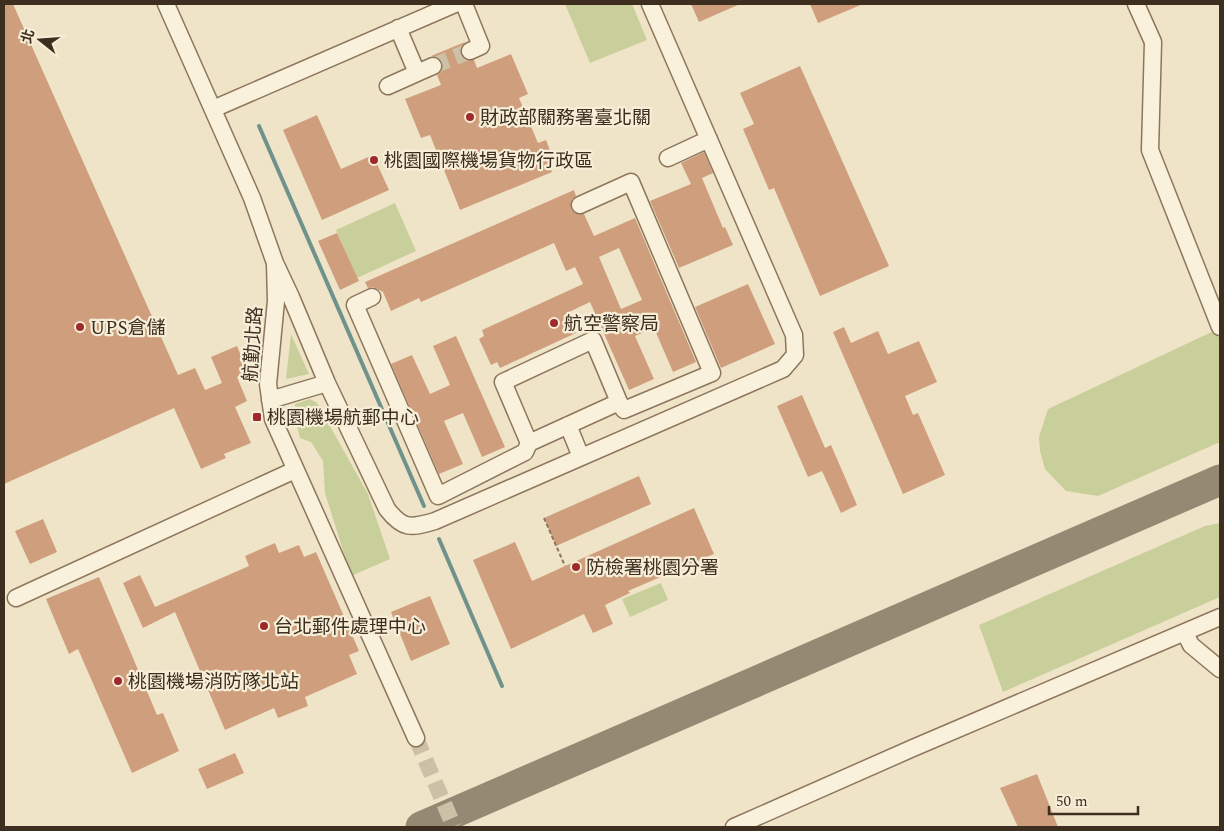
<svg xmlns="http://www.w3.org/2000/svg" width="1224" height="831" font-family="Spectral,'Noto Sans TC',serif">
<style>
.green{fill:#c9cf9b}
.lines{fill:none;stroke-linecap:round;stroke-linejoin:round}
.stream{stroke:#6f938a;stroke-width:4}
.taxiway{stroke:#968974;stroke-width:31}
.building{fill:#cf9f7d;fill-rule:evenodd}
.minor-tunnel{stroke:#ccc0a6;stroke-width:16;stroke-dasharray:16 8;stroke-linecap:butt}
.minor-casing{stroke:#8d765c;stroke-width:19}
.path{stroke:#8d765c;stroke-width:2;stroke-dasharray:4 2.5;stroke-linecap:butt}
.minor{stroke:#faf1dc;stroke-width:16}
.poi-dot{fill:#9e2a2b;stroke:#f7eed8;stroke-width:2}
.labels{text-anchor:middle;stroke-width:4.5;stroke-linejoin:round;paint-order:stroke}
.poi-label{font-size:19px;fill:#3d2e20;stroke:#f7eed8;text-anchor:start}
.street-label{font-size:19px;fill:#3d2e20;stroke:#f7eed8}
</style>
<rect width="100%" height="100%" fill="#f0e4c8"/>
<!-- green -->
<path class="green" d="M 565,4 L 632,4 L 647,40 L 590,63 Z
M 395,203 L 416,251 L 357,278 L 336,230 Z
M 1220,328 L 1220,442 L 1098,496 L 1066,491 L 1045,469 L 1040,451 L 1039,437 L 1048,409 Z
M 291,334 L 309,374 L 286,379 Z
M 310,399 L 317,403 L 368,494 L 390,559 L 351,576 L 325,493 L 323,461 L 311,442 L 300,438 L 295,418 L 295,404 Z
M 1220,523 L 1220,597 L 1003,692 L 979,625 L 1205,526 Z
M 661,583 L 668,600 L 630,617 L 622,599 Z"/>
<g class="lines">
<!-- stream -->
<path class="stream" d="M 259,126 L 424,506
M 439,539 L 502,686"/>
<!-- taxiway -->
<path class="taxiway" d="M 421,827 L 1220,480"/>
</g>
<!-- building -->
<path class="building" d="M 4,4 L 13,4 L 178,375 L 195,368 L 205,390 L 222,383 L 211,357 L 237,346 L 248,372 L 237,377 L 247,401 L 235,407 L 251,443 L 224,454 L 226,458 L 201,469 L 174,408 L 4,484 Z
M 691,4 L 740,4 L 699,22 Z
M 810,4 L 863,4 L 818,23 Z
M 465,42 L 460,50 L 461,55 L 465,59 L 474,60 L 477,68 L 511,54 L 528,94 L 519,98 L 538,143 L 546,140 L 554,161 L 548,163 L 552,172 L 460,210 L 430,135 L 421,138 L 405,99 L 441,85 L 437,75 L 441,72 L 442,62 L 438,58 L 431,56 Z
M 800,66 L 889,266 L 820,296 L 774,188 L 769,190 L 743,129 L 754,124 L 740,93 Z
M 317,115 L 341,169 L 373,155 L 389,190 L 322,220 L 283,130 Z
M 704,152 L 713,173 L 702,178 L 723,228 L 725,227 L 733,245 L 679,268 L 650,201 L 691,184 L 681,163 Z
M 574,190 L 576,196 L 572,200 L 571,209 L 575,213 L 584,214 L 594,236 L 635,218 L 696,362 L 673,372 L 654,328 L 635,336 L 654,379 L 629,390 L 590,302 L 567,313 L 576,333 L 500,368 L 497,362 L 491,365 L 479,339 L 484,336 L 482,330 L 583,284 L 575,267 L 566,271 L 554,243 L 421,302 L 419,298 L 391,311 L 383,292 L 373,287 L 368,288 L 365,282 ZM 619,248 L 642,300 L 621,309 L 599,257 Z
M 337,233 L 359,281 L 340,290 L 318,241 Z
M 748,284 L 775,344 L 721,368 L 695,307 Z
M 844,327 L 851,343 L 878,331 L 888,354 L 919,341 L 937,382 L 905,396 L 913,415 L 918,413 L 945,475 L 903,494 L 833,332 Z
M 456,336 L 505,447 L 482,457 L 463,413 L 444,421 L 463,464 L 439,474 L 391,364 L 412,355 L 430,394 L 450,385 L 433,346 Z
M 802,395 L 825,448 L 831,445 L 857,505 L 841,513 L 822,471 L 808,477 L 777,406 Z
M 639,476 L 651,504 L 556,546 L 544,518 Z
M 694,508 L 714,554 L 628,591 L 630,593 L 605,605 L 613,624 L 593,633 L 584,614 L 511,649 L 473,560 L 515,542 L 532,581 Z
M 43,519 L 57,552 L 30,564 L 15,531 Z
M 275,543 L 279,553 L 299,545 L 304,557 L 316,552 L 359,651 L 349,655 L 357,674 L 305,697 L 308,706 L 278,718 L 274,708 L 225,730 L 175,612 L 143,628 L 123,583 L 140,575 L 155,607 L 249,566 L 245,556 Z
M 99,577 L 157,715 L 163,713 L 179,751 L 132,773 L 78,649 L 69,654 L 46,599 Z
M 430,596 L 450,644 L 411,661 L 391,612 Z
M 235,753 L 244,773 L 207,789 L 198,769 Z
M 1037,774 L 1058,827 L 1018,827 L 1000,788 Z"/>
<g class="lines">
<!-- minor-tunnel -->
<path class="minor-tunnel" d="M 433,66 L 470,51
M 416,738 L 454,827"/>
<!-- minor casing -->
<g class="minor-casing">
<path id="minor" d="M 166,4 L 252,198 L 275,263 L 276,301 L 268,384 L 273,419 L 416,738
M 464,4 L 481,46 L 470,51
M 1136,4 L 1153,42 L 1150,150 L 1220,327
M 398,28 L 417,73 L 433,66
M 388,86 L 417,73
M 213,109 L 455,4
M 668,158 L 709,139
M 580,205 L 631,182 L 712,373 L 624,410 L 619,402
M 275,263 L 291,297 L 327,383 L 387,509 C 403,530 411,528 435,521 L 783,369 L 795,355 L 794,335 L 650,4
M 372,297 L 355,305 L 438,496 L 525,452 L 529,443
M 593,340 L 619,402 L 529,443 L 503,382 Z
M 270,400 L 327,383
M 568,425 L 581,457
M 16,598 L 295,470
M 1185,633 L 1191,645 L 1220,669
M 734,827 L 913,748 L 1220,617"/>
</g>
<!-- path -->
<path class="path" d="M 544,518 L 565,566"/>
<!-- minor -->
<use href="#minor" class="minor"/>
</g>
<!-- markers -->
<g class="poi-dot">
<circle cx="470" cy="117" r="5"/>
<circle cx="374" cy="160" r="5"/>
<circle cx="554" cy="323" r="5"/>
<circle cx="80" cy="327" r="5"/>
<rect x="252" y="412" width="10" height="10" rx="2.5"/>
<circle cx="576" cy="567" r="5"/>
<circle cx="264" cy="626" r="5"/>
<circle cx="118" cy="681" r="5"/>
</g>
<g class="labels">
<!-- poi labels -->
<g class="poi-label">
<text x="480" y="124">財政部關務署臺北關</text>
<text x="384" y="167">桃園國際機場貨物行政區</text>
<text x="564" y="330">航空警察局</text>
<text x="90" y="334">UPS倉儲</text>
<text x="267" y="424">桃園機場航郵中心</text>
<text x="586" y="574">防檢署桃園分署</text>
<text x="274" y="633">台北郵件處理中心</text>
<text x="128" y="688">桃園機場消防隊北站</text>
</g>
<!-- street labels -->
<g class="street-label">
<text transform="translate(252 344) rotate(-86)" y="7">航勤北路</text>
</g>
</g>
<!-- border -->
<rect width="1224" height="831" fill="none" stroke="#3d2e20" stroke-width="10"/>
<!-- north arrow -->
<g transform="translate(40 40) rotate(287)" stroke="#f7eed8" stroke-width="4" paint-order="stroke">
<path d="M0-4L9 19L0 12L-9 19Z" fill="#3d2e20"/>
<text y="-8" font-size="14" font-weight="bold" text-anchor="middle" fill="#3d2e20">北</text>
</g>
<!-- scale -->
<path d="M1049 806v8h89v-8" fill="none" stroke="#3d2e20" stroke-width="2.5"/>
<text x="1056" y="806" font-size="15" fill="#3d2e20" stroke="#f7eed8" stroke-width="4" paint-order="stroke">50 m</text>
</svg>
